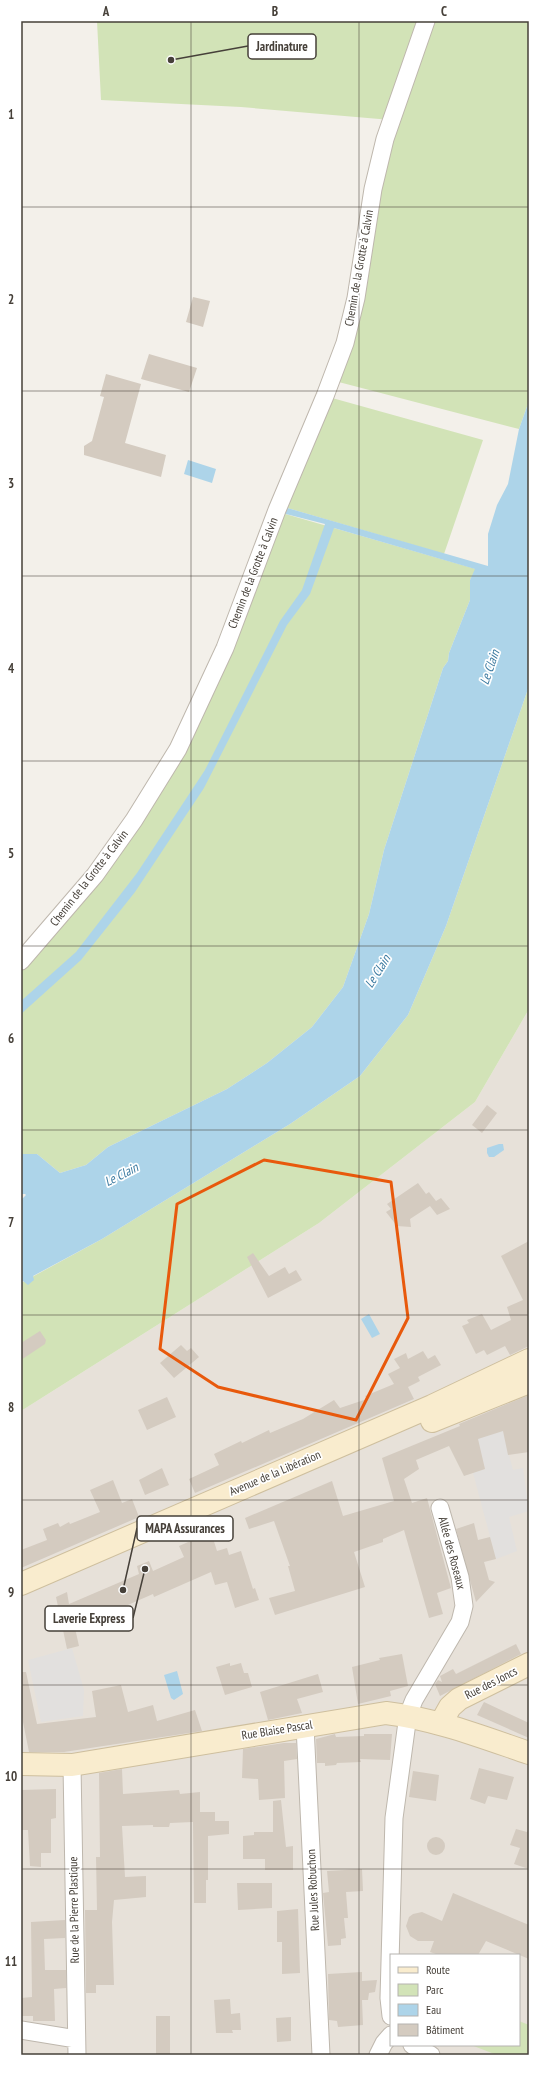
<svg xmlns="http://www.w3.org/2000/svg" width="550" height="2076" font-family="'PT Sans Narrow',sans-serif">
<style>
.residential{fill:#e7e1d9;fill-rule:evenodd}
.green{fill:#d2e3b7}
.parking{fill:#e2e0de}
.water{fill:#add4e9}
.building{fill:#d4cbc0}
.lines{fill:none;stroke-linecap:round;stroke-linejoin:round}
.street-casing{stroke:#beb7ad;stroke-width:19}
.secondary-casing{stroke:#cebf9e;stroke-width:24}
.street{stroke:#fff;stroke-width:17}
.secondary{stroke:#f9ecce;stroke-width:22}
.marked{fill:none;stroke:#e8590c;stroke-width:3;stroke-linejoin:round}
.grid{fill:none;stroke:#464039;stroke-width:1;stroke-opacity:0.55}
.labels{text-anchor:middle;stroke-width:3.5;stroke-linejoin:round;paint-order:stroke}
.street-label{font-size:12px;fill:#464039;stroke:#fff}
.water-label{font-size:13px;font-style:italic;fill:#3b7aa0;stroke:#fff}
.leader{fill:none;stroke:#464039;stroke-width:1.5}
.callout-dot{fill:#464039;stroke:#fff;stroke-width:1.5}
.callout{fill:#fff;stroke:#464039;stroke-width:1.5}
.callout-label{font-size:13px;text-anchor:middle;font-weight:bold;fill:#464039}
.neatline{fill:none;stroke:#464039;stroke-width:1.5}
.grid-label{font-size:13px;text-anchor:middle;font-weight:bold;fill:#464039}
</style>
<rect width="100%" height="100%" fill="#f3f0ea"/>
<!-- residential -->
<path class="residential" d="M 529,1009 L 529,2055 L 21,2055 L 21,1411 L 319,1223 L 475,1102 ZM 391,1955 L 519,1955 L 519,2045 L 391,2045 Z"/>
<!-- green -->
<path class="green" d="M 97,21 L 529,21 L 529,401 L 519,429 L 331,380 L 391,120 L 241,107 L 101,100 Z
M 325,396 L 483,440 L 444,554 L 284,507 Z
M 282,513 L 476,569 L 470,580 L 470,600 L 449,653 L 448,661 L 443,668 L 384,850 L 369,914 L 343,987 L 312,1027 L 267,1063 L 227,1089 L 108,1147 L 86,1165 L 60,1173 L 37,1154 L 21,1154 L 21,961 L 178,749 Z
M 529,686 L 529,1009 L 475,1102 L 319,1223 L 21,1411 L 21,1283 L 102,1239 L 290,1124 L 360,1076 L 408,1015 L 446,926 Z
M 519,2021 L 529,2025 L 529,2055 L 497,2055 L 471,2045 L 519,2045 Z"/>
<!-- parking -->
<path class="parking" d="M 503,1431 L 513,1470 L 523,1468 L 529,1511 L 509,1517 L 517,1551 L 496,1559 L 473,1473 L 485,1469 L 476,1432 Z
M 72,1648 L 84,1690 L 83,1716 L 41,1722 L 28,1660 Z"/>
<!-- water -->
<path class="water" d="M 529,401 L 529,686 L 446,926 L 408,1015 L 360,1076 L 290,1124 L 102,1239 L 33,1276 L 34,1280 L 28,1285 L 23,1281 L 21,1283 L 21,1200 L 26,1195 L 25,1194 L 21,1194 L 21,1154 L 37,1154 L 60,1173 L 86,1165 L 108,1147 L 227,1089 L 267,1063 L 312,1027 L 343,987 L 369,914 L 384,850 L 443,668 L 448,661 L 449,653 L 470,600 L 470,580 L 475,569 L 334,528 L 310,594 L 287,625 L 204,788 L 135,892 L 81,960 L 21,1014 L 21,1001 L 76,952 L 137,873 L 205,770 L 280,621 L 302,590 L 325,524 L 282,513 L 284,507 L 488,566 L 488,534 L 497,505 L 508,484 L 519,429 Z
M 188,460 L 216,469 L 212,483 L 184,474 Z
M 499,1144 L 503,1144 L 504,1150 L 494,1157 L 489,1157 L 487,1153 L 487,1148 Z
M 369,1314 L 380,1334 L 372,1338 L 361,1319 Z
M 177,1671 L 183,1694 L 174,1700 L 171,1698 L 164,1675 Z"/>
<!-- building -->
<path class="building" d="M 193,297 L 210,301 L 203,327 L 186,322 Z
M 149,354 L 197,368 L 189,392 L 141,379 Z
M 106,374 L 141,384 L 125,443 L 166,455 L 161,477 L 84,455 L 84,446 L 92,441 L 104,397 L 100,396 Z
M 487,1105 L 497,1113 L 482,1133 L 472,1125 Z
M 418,1183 L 426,1194 L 429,1192 L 436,1201 L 441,1198 L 450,1209 L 437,1215 L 430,1206 L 410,1219 L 411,1227 L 397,1226 L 386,1212 L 391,1209 L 387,1204 Z
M 529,1241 L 529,1346 L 510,1355 L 505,1346 L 487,1355 L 484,1350 L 476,1354 L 462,1326 L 469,1323 L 467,1320 L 482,1314 L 491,1330 L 511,1320 L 507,1307 L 523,1300 L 501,1256 Z
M 253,1253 L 269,1276 L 285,1267 L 289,1274 L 296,1270 L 302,1280 L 268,1298 L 247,1257 Z
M 40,1331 L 46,1340 L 45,1344 L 21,1360 L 21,1343 Z
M 181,1345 L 187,1351 L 191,1348 L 199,1357 L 174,1378 L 160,1363 Z
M 423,1351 L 428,1359 L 435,1355 L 441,1365 L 418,1377 L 420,1381 L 408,1387 L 414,1399 L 195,1493 L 189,1479 L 219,1465 L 214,1454 L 241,1441 L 242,1443 L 269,1430 L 270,1433 L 303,1419 L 334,1400 L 340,1408 L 367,1399 L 365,1396 L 394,1384 L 388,1374 L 400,1368 L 394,1359 L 406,1353 L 408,1359 Z
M 529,1395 L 529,1452 L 508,1455 L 503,1431 L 478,1439 L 485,1469 L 464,1476 L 449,1446 L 416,1460 L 419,1469 L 404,1479 L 412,1503 L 427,1498 L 451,1588 L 437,1593 L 443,1614 L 429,1618 L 404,1530 L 383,1539 L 383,1542 L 354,1552 L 365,1587 L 275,1615 L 269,1598 L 295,1591 L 288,1566 L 290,1566 L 274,1521 L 249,1529 L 245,1518 L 332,1481 L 343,1516 L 394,1501 L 382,1458 L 460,1426 L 459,1424 Z
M 167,1397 L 176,1417 L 147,1430 L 138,1410 Z
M 162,1468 L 169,1485 L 145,1495 L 139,1480 Z
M 113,1480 L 122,1503 L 132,1499 L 139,1517 L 21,1568 L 21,1550 L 47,1540 L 43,1529 L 58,1523 L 60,1527 L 69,1522 L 70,1524 L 100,1512 L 90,1490 Z
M 474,1523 L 478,1540 L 490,1537 L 496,1559 L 484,1562 L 489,1580 L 495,1582 L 476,1602 L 456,1529 Z
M 211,1532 L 217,1551 L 227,1548 L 229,1555 L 241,1551 L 253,1589 L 255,1588 L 259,1600 L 235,1608 L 227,1582 L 215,1585 L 211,1572 L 154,1597 L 153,1594 L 75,1628 L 79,1646 L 67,1649 L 56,1597 L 67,1592 L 69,1604 L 139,1574 L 137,1566 L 149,1561 L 153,1571 L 184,1557 L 179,1546 Z
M 516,1644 L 521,1654 L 440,1696 L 435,1684 L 438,1680 L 442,1682 L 440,1676 L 453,1669 L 456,1674 Z
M 402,1654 L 408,1686 L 390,1691 L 391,1696 L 358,1704 L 352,1667 L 380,1660 L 379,1658 Z
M 230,1663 L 230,1666 L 241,1663 L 244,1673 L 248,1673 L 252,1687 L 225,1695 L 216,1667 Z
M 21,1672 L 26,1672 L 37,1724 L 96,1717 L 92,1691 L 121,1685 L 128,1712 L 153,1705 L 157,1721 L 195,1710 L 202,1731 L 64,1752 L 29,1752 L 21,1712 Z
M 318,1674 L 323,1692 L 297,1699 L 302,1713 L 268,1720 L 260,1692 Z
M 484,1702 L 529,1723 L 529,1738 L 477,1715 Z
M 335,1734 L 336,1737 L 364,1736 L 364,1734 L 392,1734 L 390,1760 L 360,1759 L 361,1762 L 337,1763 L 336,1765 L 325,1766 L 325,1763 L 317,1763 L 316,1739 Z
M 284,1743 L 296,1743 L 297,1759 L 284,1761 L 285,1798 L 259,1800 L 258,1779 L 242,1778 L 243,1749 Z
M 479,1768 L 514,1777 L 507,1800 L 488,1796 L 485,1804 L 470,1799 Z
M 122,1769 L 123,1794 L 179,1790 L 180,1794 L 200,1792 L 200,1812 L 215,1812 L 215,1821 L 229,1821 L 229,1834 L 208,1836 L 208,1880 L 206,1880 L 206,1903 L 194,1903 L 193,1822 L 170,1823 L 169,1827 L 153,1827 L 153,1825 L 122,1826 L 125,1877 L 146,1876 L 146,1897 L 114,1900 L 112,1922 L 114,1985 L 96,1985 L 96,1993 L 86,1993 L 85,1910 L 97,1910 L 96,1857 L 100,1857 L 99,1773 Z
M 413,1771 L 439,1775 L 436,1801 L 409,1797 Z
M 56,1789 L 56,1818 L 51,1819 L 51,1853 L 41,1853 L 41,1867 L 30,1866 L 28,1830 L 21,1830 L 21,1790 Z
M 281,1800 L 286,1847 L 293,1846 L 293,1870 L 265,1870 L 265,1859 L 243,1859 L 243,1836 L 254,1835 L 254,1832 L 273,1832 L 273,1801 Z
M 516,1829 L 527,1832 L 529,1829 L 529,1869 L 514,1864 L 520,1848 L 510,1845 Z
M427 1846a9 9 0 1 1 18 0a9 9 0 1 1-18 0Z
M 362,1869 L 363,1891 L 346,1892 L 348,1918 L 344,1918 L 346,1938 L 341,1939 L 341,1945 L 328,1946 L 323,1893 L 329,1892 L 327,1871 Z
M 237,1883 L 272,1883 L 272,1908 L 238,1910 Z
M 453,1893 L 529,1925 L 529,1959 L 486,1941 L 478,1955 L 439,1955 L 430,1952 L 434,1941 L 418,1941 L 410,1936 L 406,1926 L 409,1917 L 413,1914 L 422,1912 L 442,1921 Z
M 298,1909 L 300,1973 L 282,1974 L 282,1942 L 277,1942 L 277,1911 Z
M 65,1920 L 65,1938 L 44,1939 L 45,1970 L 66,1970 L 66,1988 L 54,1989 L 55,2021 L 33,2021 L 33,2016 L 21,2016 L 21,1998 L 32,1997 L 31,1922 Z
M 362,1972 L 362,1981 L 377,1980 L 375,1992 L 369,1993 L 368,2000 L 362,2000 L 363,2025 L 338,2027 L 337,2021 L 329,2020 L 328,1974 Z
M 230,1999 L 231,2014 L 240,2013 L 241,2030 L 232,2030 L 233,2033 L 216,2033 L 214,2000 Z
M 156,2016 L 170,2016 L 170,2055 L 156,2055 Z
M 291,2017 L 291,2041 L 277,2042 L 276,2018 Z"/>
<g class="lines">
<!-- street casing -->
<g class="street-casing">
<path id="street" d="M 21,961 L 95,875 L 134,820 L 178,749 L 225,648 L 277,510 L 325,396 L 345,343 L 356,298 L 373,189 L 385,139 L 426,21
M 305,1726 L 321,2055
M 72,1765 L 77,2055
M 391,2016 L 389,1998 L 394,1818 L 408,1715 L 414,1700 L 460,1622 L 464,1606 L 460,1577 L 440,1508
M 21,2030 L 76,2039
M 412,2045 L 431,2055
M 378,2055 L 384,2043 L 391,2035"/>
</g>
<!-- secondary casing -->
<g class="secondary-casing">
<path id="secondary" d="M 432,1421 L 529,1382
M 21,1584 L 432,1406 L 529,1360
M 441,1723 L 450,1707 L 459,1699 L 529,1664
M 21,1764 L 72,1765 L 386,1713 C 436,1719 482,1737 529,1753"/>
</g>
<!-- street -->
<use href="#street" class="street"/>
<!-- secondary -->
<use href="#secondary" class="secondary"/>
</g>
<!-- marked area -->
<path class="marked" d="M 264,1160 L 391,1182 L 408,1318 L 356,1420 L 218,1387 L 160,1349 L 177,1204 Z"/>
<!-- grid -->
<path class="grid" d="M 191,21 L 191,2055M 359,21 L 359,2055M 21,207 L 529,207M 21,391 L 529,391M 21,576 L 529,576M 21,761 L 529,761M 21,946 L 529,946M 21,1130 L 529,1130M 21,1315 L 529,1315M 21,1500 L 529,1500M 21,1685 L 529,1685M 21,1869 L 529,1869"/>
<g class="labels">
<!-- street labels -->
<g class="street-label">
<text transform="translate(359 268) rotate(-80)" y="4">Chemin de la Grotte à Calvin</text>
<text transform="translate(253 573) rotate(-69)" y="4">Chemin de la Grotte à Calvin</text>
<text transform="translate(89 878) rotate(-52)" y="4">Chemin de la Grotte à Calvin</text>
<text transform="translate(275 1473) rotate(-23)" y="4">Avenue de la Libération</text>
<text transform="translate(452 1553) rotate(75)" y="4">Allée des Roseaux</text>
<text transform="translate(491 1683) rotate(-27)" y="4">Rue des Joncs</text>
<text transform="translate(277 1730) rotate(-9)" y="4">Rue Blaise Pascal</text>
<text transform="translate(313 1890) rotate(-93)" y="4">Rue Jules Robuchon</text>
<text transform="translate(74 1910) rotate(-91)" y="4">Rue de la Pierre Plastique</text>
</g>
<!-- water labels -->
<g class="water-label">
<text transform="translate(489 667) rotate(-71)" y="5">Le Clain</text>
<text transform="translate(377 971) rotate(-58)" y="5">Le Clain</text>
<text transform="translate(121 1174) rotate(-27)" y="5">Le Clain</text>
</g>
</g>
<!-- callouts -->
<path class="leader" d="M171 60L248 46M123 1590L137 1528M145 1569L133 1618"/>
<g class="callout-dot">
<circle cx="171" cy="60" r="4"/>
<circle cx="123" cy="1590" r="4"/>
<circle cx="145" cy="1569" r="4"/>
</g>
<g class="callout">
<rect x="248" y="34" width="68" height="25" rx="4"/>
<rect x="137" y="1516" width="96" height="25" rx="4"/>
<rect x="45" y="1606" width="88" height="25" rx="4"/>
</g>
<g class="callout-label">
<text x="282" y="51">Jardinature</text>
<text x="185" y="1533">MAPA Assurances</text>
<text x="89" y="1623">Laverie Express</text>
</g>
<!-- border -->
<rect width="550" height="2076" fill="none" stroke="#ffffff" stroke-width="44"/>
<!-- legend -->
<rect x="390" y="1954" width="130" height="92" fill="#ffffff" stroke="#b5b3b0"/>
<rect x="398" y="1967" width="20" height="6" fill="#f9ecce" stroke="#b5b3b0"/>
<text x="426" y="1974" font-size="12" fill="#464039">Route</text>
<rect x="398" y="1984" width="20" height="12" fill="#d2e3b7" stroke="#b5b3b0"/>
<text x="426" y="1994" font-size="12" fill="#464039">Parc</text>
<rect x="398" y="2004" width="20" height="12" fill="#add4e9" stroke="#b5b3b0"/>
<text x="426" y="2014" font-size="12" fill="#464039">Eau</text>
<rect x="398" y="2024" width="20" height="12" fill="#d4cbc0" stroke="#b5b3b0"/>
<text x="426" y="2034" font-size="12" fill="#464039">Bâtiment</text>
<rect x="22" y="22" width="506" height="2032" class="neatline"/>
<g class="grid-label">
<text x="106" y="16">A</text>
<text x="275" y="16">B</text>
<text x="444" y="16">C</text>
<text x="11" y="119">1</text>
<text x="11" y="304">2</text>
<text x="11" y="488">3</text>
<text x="11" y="673">4</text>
<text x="11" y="858">5</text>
<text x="11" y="1043">6</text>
<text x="11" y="1227">7</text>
<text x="11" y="1412">8</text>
<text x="11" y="1597">9</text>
<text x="11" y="1781">10</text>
<text x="11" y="1966">11</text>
</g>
</svg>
